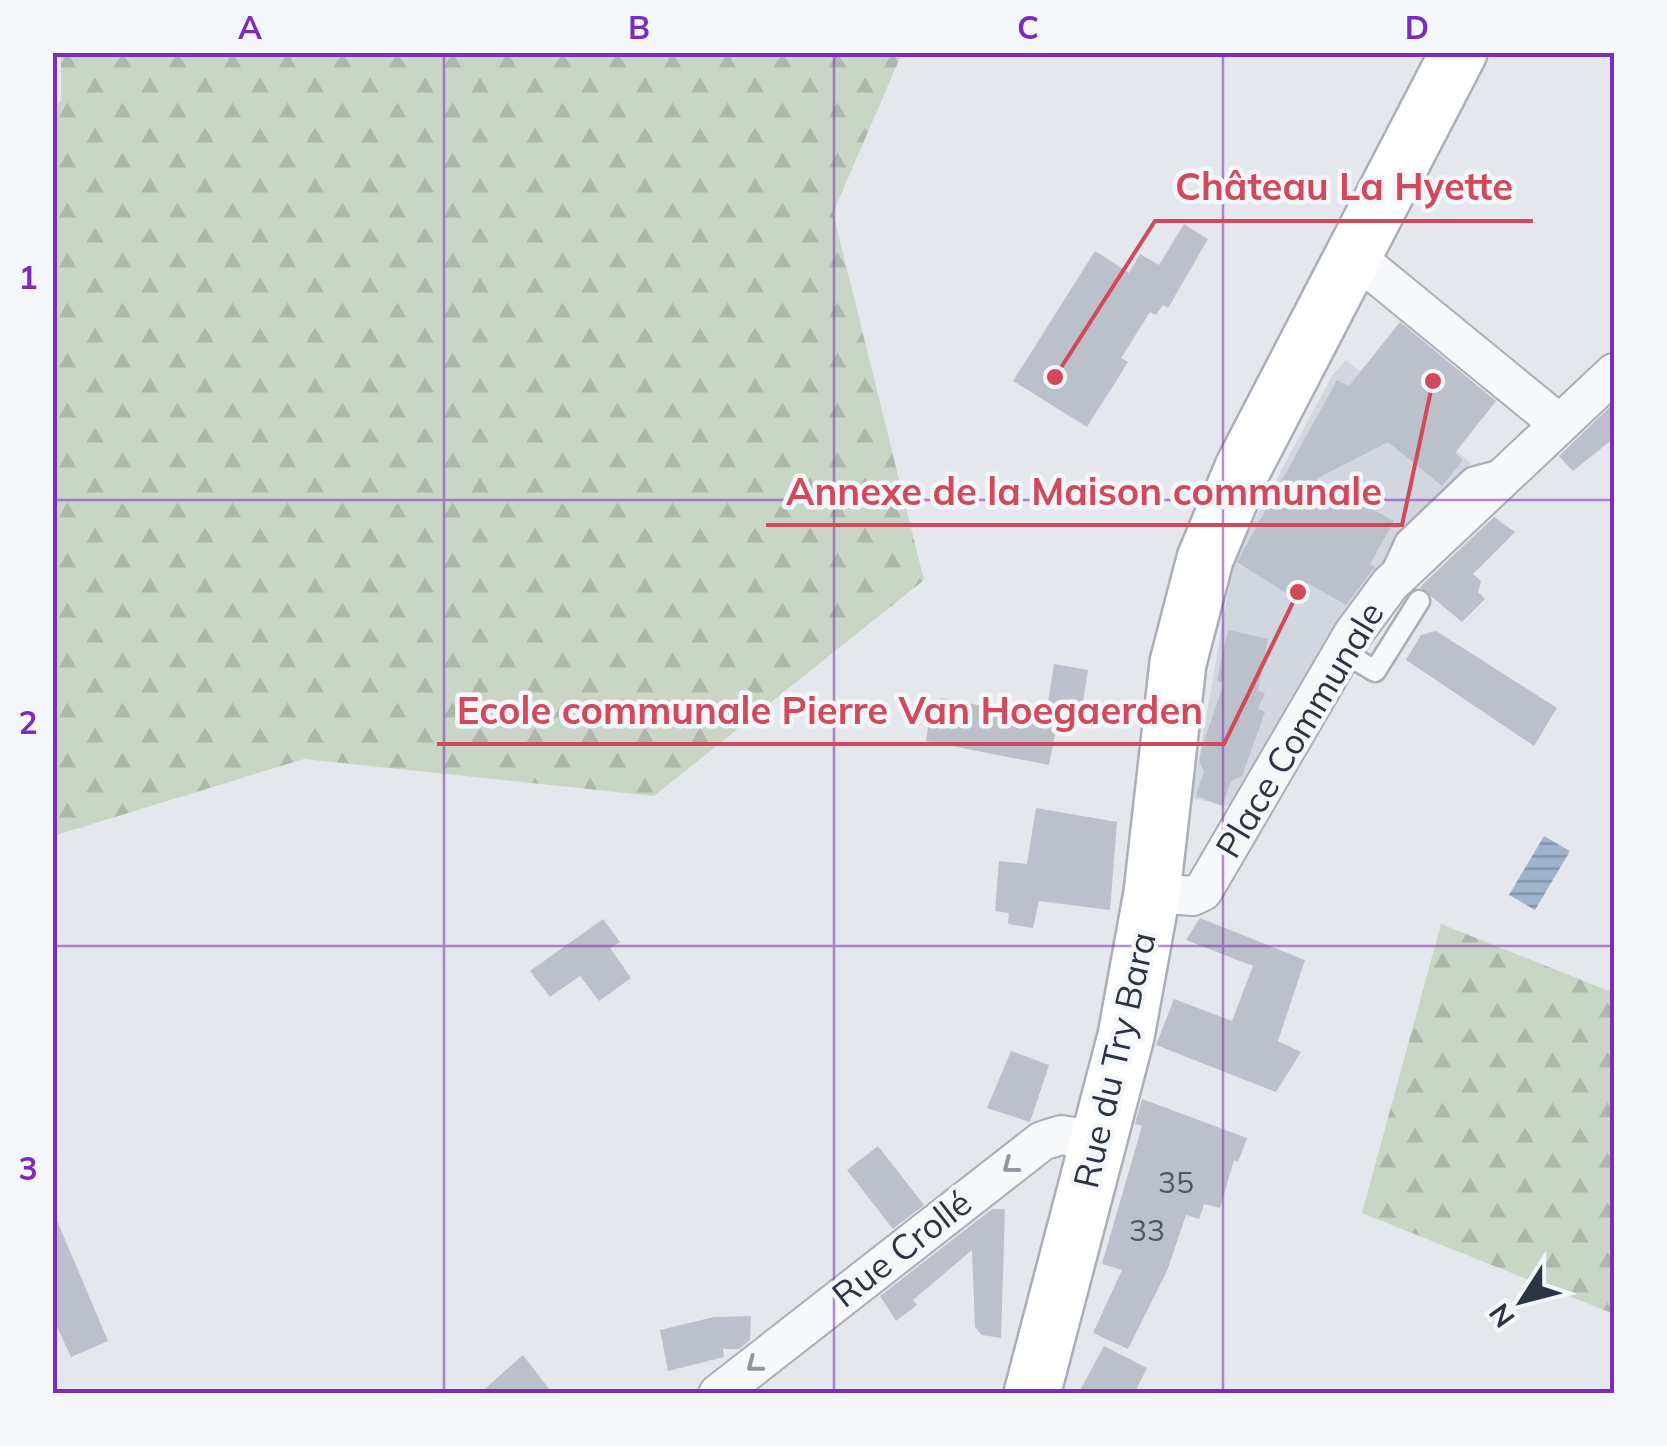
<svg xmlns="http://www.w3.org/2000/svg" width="1667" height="1446" font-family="Mulish,sans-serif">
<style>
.built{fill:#d2d6de}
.forest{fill:url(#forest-firs)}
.water{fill:url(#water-rules)}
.building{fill:#bbc0ca}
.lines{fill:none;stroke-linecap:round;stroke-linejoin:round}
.lane-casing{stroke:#a9aeb7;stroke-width:25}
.street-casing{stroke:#a9aeb7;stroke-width:42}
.secondary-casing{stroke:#a9aeb7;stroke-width:60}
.lane{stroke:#f7f8fa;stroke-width:20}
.street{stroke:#f7f8fa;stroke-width:38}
.secondary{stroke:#fff;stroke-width:55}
.oneway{stroke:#9196a0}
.grid{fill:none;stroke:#7b2cbf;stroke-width:2.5;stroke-opacity:0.55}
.labels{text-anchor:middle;stroke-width:9;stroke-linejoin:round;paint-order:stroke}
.number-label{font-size:30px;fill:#4f5766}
.street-label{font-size:35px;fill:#2b3445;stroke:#f4f6f9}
.leader{fill:none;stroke:#d1495b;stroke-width:4}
.callout-dot{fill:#d1495b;stroke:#f4f6f9;stroke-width:4}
.callout-label{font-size:38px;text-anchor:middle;font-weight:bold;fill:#d1495b;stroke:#f4f6f9;stroke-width:9;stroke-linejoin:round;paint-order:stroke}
.neatline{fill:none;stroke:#7b2cbf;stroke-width:4}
.grid-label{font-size:32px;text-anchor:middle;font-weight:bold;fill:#7b2cbf}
</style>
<defs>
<pattern id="forest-firs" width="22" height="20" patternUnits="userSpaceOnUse" patternTransform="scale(2.5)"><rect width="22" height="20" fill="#c9d6c5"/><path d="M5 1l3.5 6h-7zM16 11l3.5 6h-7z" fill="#adb8ab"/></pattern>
<pattern id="water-rules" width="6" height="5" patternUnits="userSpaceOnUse" patternTransform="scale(2.5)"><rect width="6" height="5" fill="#9fb4cc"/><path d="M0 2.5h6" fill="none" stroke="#8293a7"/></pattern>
</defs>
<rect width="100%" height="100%" fill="#e4e7ec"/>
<!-- built -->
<path class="built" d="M 1346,360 L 1471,463 L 1409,527 L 1382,565 L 1353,619 L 1233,807 L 1192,798 L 1234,558 L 1332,376 Z"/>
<!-- forest -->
<path class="forest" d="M 61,53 L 902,53 L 833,213 L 924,580 L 654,796 L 304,759 L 53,836 L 52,108 L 61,101 Z
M 1441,924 L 1614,993 L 1614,1314 L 1362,1213 Z"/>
<!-- water -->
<path class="water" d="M 1544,836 L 1570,851 L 1535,910 L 1509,895 Z"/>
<!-- building -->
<path class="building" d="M 1184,224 L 1208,239 L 1168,308 L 1163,305 L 1156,315 L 1150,312 L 1121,358 L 1128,362 L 1087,427 L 1013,381 L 1095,251 L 1129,273 L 1140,254 L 1159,265 Z
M 1400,322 L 1496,401 L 1455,453 L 1463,460 L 1442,486 L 1388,442 L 1316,479 L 1394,521 L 1370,564 L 1375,567 L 1346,605 L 1308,583 L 1297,600 L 1237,562 L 1337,380 L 1349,386 Z
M 1614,403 L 1614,438 L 1573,471 L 1559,456 Z
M 1494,517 L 1515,532 L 1473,574 L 1481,581 L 1478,592 L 1485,599 L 1462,622 L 1420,587 Z
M 1228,630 L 1268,639 L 1258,691 L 1265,693 L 1258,709 L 1265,712 L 1242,776 L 1231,781 L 1222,806 L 1196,796 L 1204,772 L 1199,761 L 1202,747 L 1224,683 L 1217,681 Z
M 1436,631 L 1557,708 L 1534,746 L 1406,660 L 1421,635 Z
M 1054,664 L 1088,670 L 1081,715 L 1047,709 Z
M 940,698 L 1058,720 L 1049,765 L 926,741 L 931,704 L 941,705 Z
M 1036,808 L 1117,822 L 1110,910 L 1039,901 L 1033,928 L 1008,924 L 1009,913 L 995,911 L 999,861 L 1027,864 Z
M 1200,918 L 1305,960 L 1278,1041 L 1301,1052 L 1276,1092 L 1156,1045 L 1174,999 L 1232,1021 L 1253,966 L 1186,940 Z
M 603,919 L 620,942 L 610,948 L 631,978 L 599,1001 L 580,976 L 550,997 L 530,971 Z
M 1011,1051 L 1049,1065 L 1030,1122 L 987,1108 Z
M 1142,1099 L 1247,1138 L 1238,1162 L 1234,1160 L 1220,1208 L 1204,1204 L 1199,1219 L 1186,1215 L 1167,1271 L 1128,1349 L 1093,1333 L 1122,1270 L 1102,1264 L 1142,1126 L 1135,1124 Z
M 878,1146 L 924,1205 L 893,1229 L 847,1170 Z
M 52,1209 L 108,1341 L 71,1357 L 52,1316 Z
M 992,1209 L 1005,1209 L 1001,1338 L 982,1335 L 975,1327 L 972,1250 L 913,1300 L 917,1305 L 896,1321 L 880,1296 Z
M 751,1316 L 750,1340 L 739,1349 L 723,1349 L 724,1357 L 668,1371 L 660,1330 L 714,1317 Z
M 1104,1346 L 1147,1368 L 1134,1394 L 1078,1394 Z
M 523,1355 L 553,1394 L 479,1394 Z"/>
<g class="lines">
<!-- lane casing -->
<g class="lane-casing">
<path id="lane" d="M 1394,567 L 1406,541 L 1472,478 L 1502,470
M 1343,652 L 1375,671 L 1419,601"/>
</g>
<!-- street casing -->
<g class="street-casing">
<path id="street" d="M 1353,255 L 1557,422
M 1152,893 L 1193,896 L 1203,891 L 1353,634 L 1390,584 L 1614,373
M 718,1394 L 1042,1141 L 1061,1135 L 1098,1141"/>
</g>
<!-- secondary casing -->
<g class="secondary-casing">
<path id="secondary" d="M 1032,1394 L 1126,1036 L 1152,893 L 1178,663 L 1205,559 L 1243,468 L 1459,52"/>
</g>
<!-- lane -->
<use href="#lane" class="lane"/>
<!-- street -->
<use href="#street" class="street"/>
<!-- secondary -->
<use href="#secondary" class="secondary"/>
</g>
<!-- one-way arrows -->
<defs><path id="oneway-chevron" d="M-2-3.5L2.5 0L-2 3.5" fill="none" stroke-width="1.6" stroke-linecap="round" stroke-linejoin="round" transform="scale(2.5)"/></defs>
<g class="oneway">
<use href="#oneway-chevron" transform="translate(1010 1166) rotate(143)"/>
<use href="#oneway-chevron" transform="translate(754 1365) rotate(142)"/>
</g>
<!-- grid -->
<path class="grid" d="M 444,52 L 444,1394M 834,52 L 834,1394M 1223,52 L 1223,1394M 52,500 L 1614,500M 52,946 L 1614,946"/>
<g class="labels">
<!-- number labels -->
<g class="number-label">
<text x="1176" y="1193">35</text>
<text x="1147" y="1241">33</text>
</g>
<!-- street labels -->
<g class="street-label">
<text transform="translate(1300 730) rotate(-59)" y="12">Place Communale</text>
<text transform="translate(1115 1060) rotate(-77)" y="12">Rue du Try Bara</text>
<text transform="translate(902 1249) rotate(-38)" y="12">Rue Crollé</text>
</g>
</g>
<!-- callouts -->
<path class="leader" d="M1055 377L1155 221H1533M1433 381L1402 525H766M1298 592L1224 744H437"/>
<g class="callout-dot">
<circle cx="1055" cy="377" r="10"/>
<circle cx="1433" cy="381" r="10"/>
<circle cx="1298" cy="592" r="10"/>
</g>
<g class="callout-label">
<text x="1344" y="200">Château La Hyette</text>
<text x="1084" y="505">Annexe de la Maison communale</text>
<text x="830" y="724">Ecole communale Pierre Van Hoegaerden</text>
</g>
<!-- border -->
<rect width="1667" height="1446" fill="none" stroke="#f4f6f9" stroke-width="110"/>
<!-- north arrow -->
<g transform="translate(1522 1301) rotate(234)" stroke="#f4f6f9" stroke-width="8" paint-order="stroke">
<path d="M0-8L18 38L0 25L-18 38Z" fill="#2b3445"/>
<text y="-15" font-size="28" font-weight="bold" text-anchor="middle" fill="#2b3445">N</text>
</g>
<rect x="55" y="55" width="1557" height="1336" class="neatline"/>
<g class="grid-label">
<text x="250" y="39">A</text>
<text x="639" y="39">B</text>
<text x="1028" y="39">C</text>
<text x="1417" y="39">D</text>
<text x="28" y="289">1</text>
<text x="28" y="734">2</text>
<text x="28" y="1180">3</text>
</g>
</svg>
